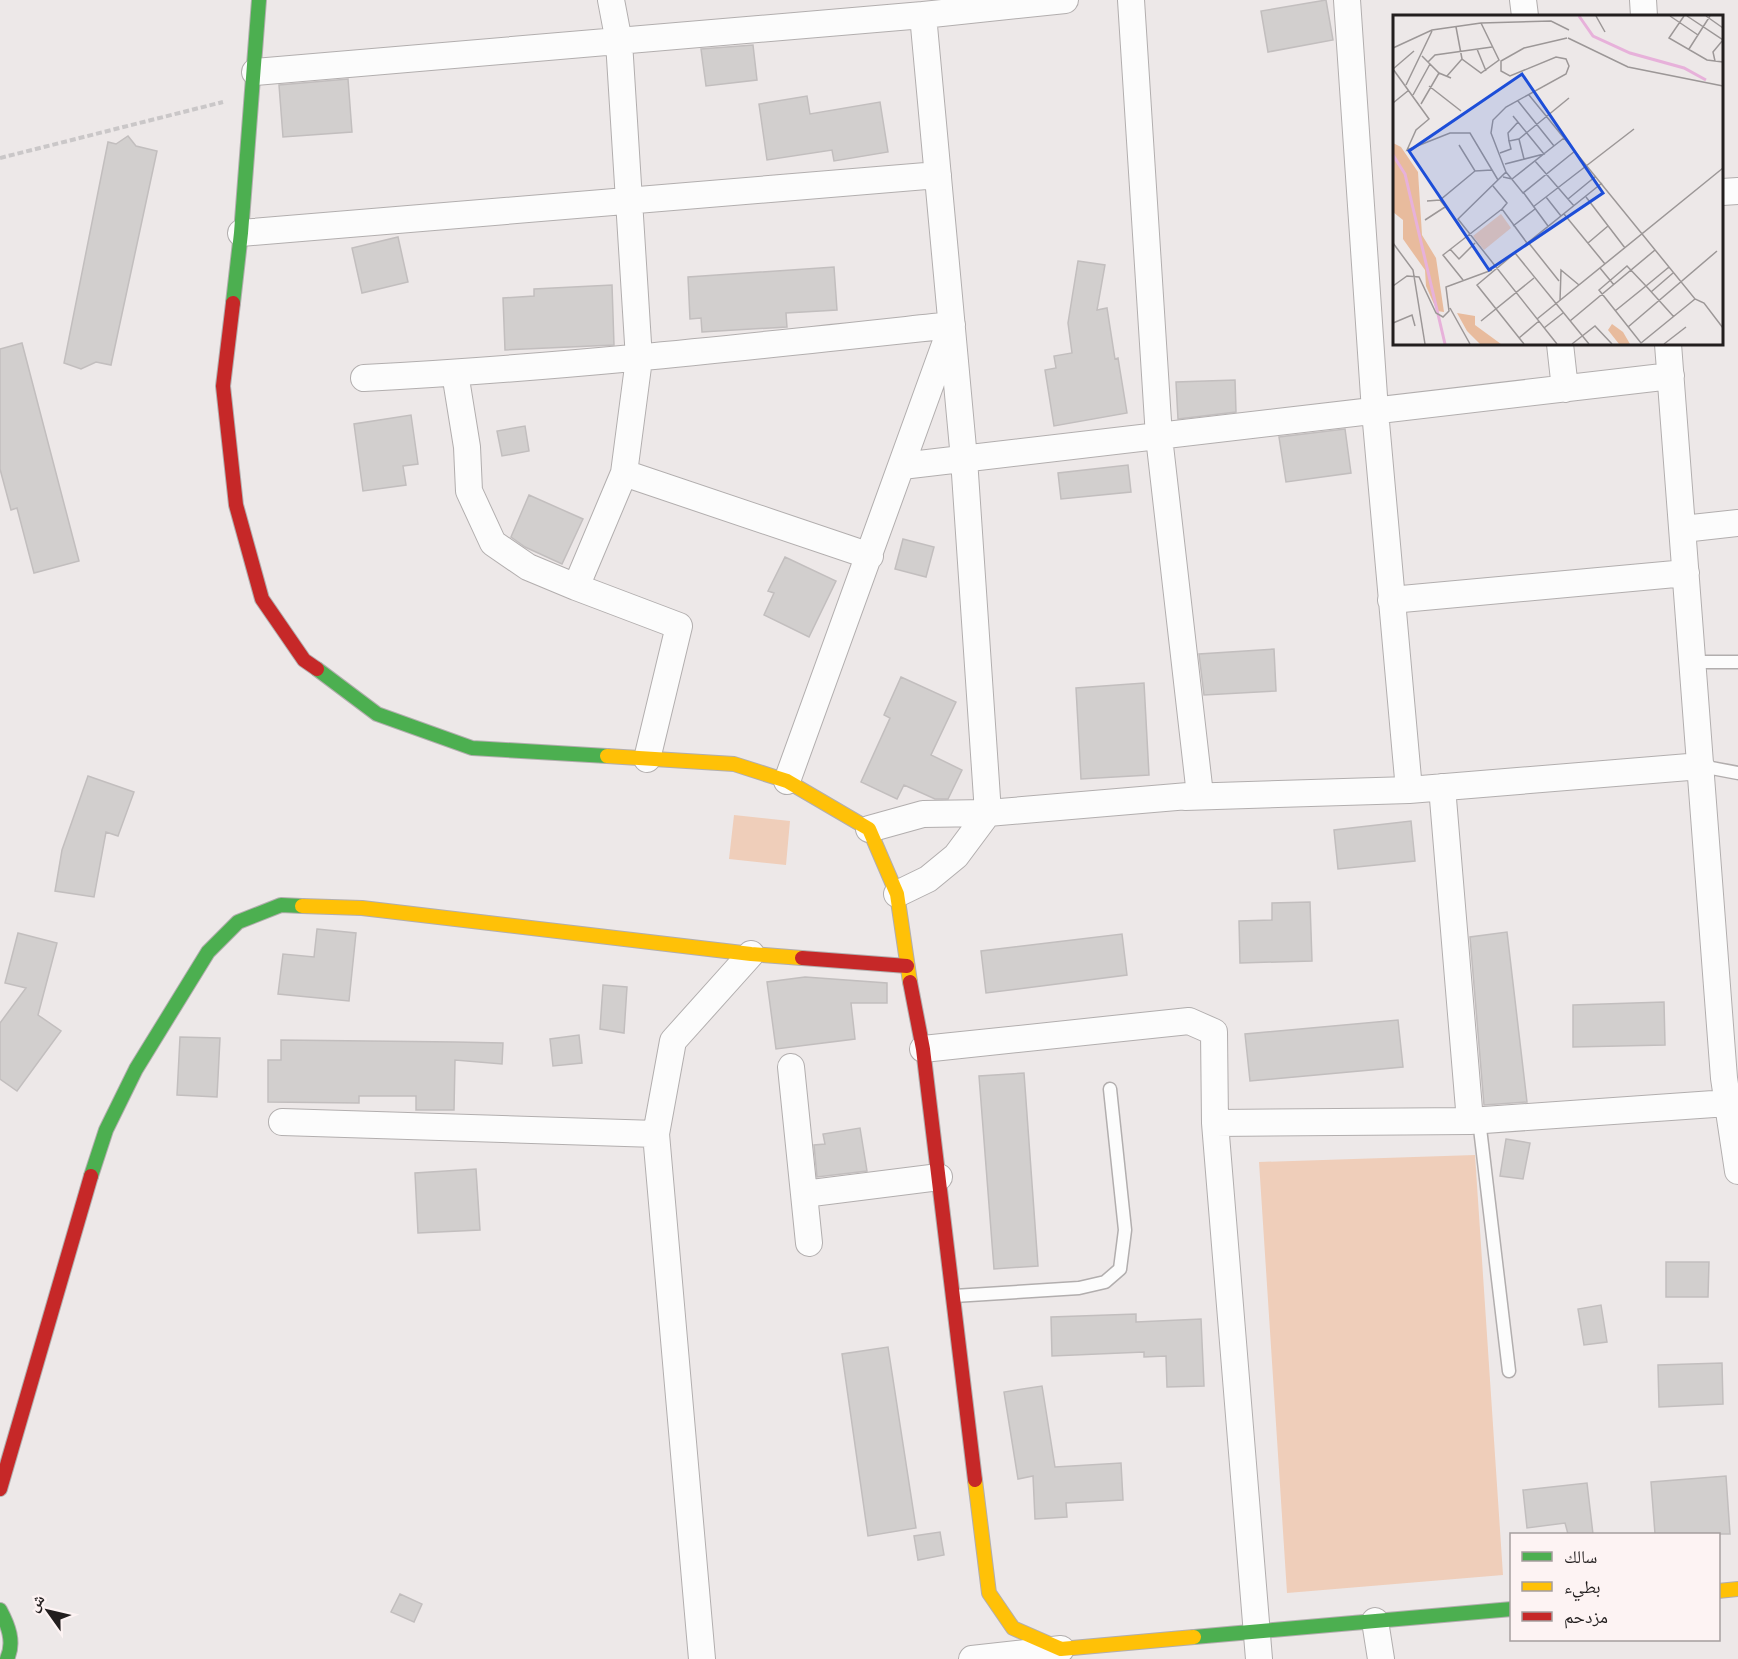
<svg xmlns="http://www.w3.org/2000/svg" width="1738" height="1659" font-family="'Nunito Sans','Noto Naskh Arabic',sans-serif">
<style>
.green{fill:#efceba}
.building{fill:#d2cfce;stroke:#c2bebe;stroke-width:1.5}
.lines{fill:none;stroke-linecap:round;stroke-linejoin:round}
.lane-casing{stroke:#b2aeae;stroke-width:15}
.street-casing{stroke:#b2aeae;stroke-width:28}
.fast-casing{stroke:#b2aeae;stroke-width:16}
.slow-casing{stroke:#b2aeae;stroke-width:16}
.jam-casing{stroke:#b2aeae;stroke-width:16}
.path{stroke:#cac7c8;stroke-width:4;stroke-dasharray:6 3;stroke-linecap:butt}
.lane{stroke:#fcfcfc;stroke-width:12}
.street{stroke:#fcfcfc;stroke-width:26}
.fast{stroke:#4caf50;stroke-width:14}
.slow{stroke:#ffc107;stroke-width:14}
.jam{stroke:#c62828;stroke-width:14}
.inset-river{fill:none;stroke:#e7b1da;stroke-width:3}
.inset-road{fill:none;stroke:#9c9797;stroke-width:1.5}
.view{fill:#1d4ed8;fill-opacity:0.15;stroke:#1d4ed8;stroke-width:3}
.inset-edge{fill:none;stroke:#221e1e;stroke-width:3}
</style>
<rect width="100%" height="100%" fill="#ede8e8"/>
<!-- green -->
<path class="green" d="M 734,815 L 790,821 L 786,865 L 729,859 Z
M 1475,1155 L 1503,1575 L 1287,1593 L 1259,1162 Z"/>
<!-- building -->
<path class="building" d="M 1326,0 L 1333,40 L 1268,52 L 1261,11 Z
M 753,45 L 757,80 L 706,86 L 701,49 Z
M 348,79 L 352,132 L 283,137 L 279,85 Z
M 807,96 L 810,114 L 880,102 L 888,152 L 834,161 L 832,150 L 767,160 L 759,104 Z
M 128,136 L 136,146 L 157,151 L 111,365 L 96,362 L 81,369 L 64,363 L 108,142 L 116,144 Z
M 398,237 L 408,282 L 362,293 L 352,248 Z
M 1078,261 L 1105,265 L 1097,310 L 1107,308 L 1115,359 L 1118,358 L 1127,413 L 1054,426 L 1045,370 L 1056,368 L 1054,356 L 1072,353 L 1068,323 Z
M 834,267 L 837,310 L 786,313 L 787,327 L 702,332 L 701,318 L 690,319 L 688,277 Z
M 612,285 L 614,345 L 505,350 L 503,298 L 534,296 L 534,289 Z
M 22,343 L 79,561 L 34,573 L 17,508 L 11,510 L 0,469 L 0,349 Z
M 1235,380 L 1236,412 L 1178,419 L 1176,382 Z
M 411,415 L 418,464 L 403,466 L 406,485 L 363,491 L 354,424 Z
M 525,426 L 529,451 L 502,456 L 497,431 Z
M 1345,429 L 1351,473 L 1286,482 L 1279,437 Z
M 1128,465 L 1131,492 L 1061,499 L 1058,473 Z
M 529,495 L 583,519 L 562,564 L 525,547 L 511,537 Z
M 903,539 L 934,547 L 926,577 L 895,569 Z
M 785,557 L 836,581 L 809,637 L 764,615 L 774,593 L 768,591 Z
M 1274,649 L 1276,691 L 1204,695 L 1199,654 Z
M 901,677 L 956,702 L 931,755 L 962,770 L 948,799 L 935,799 L 904,785 L 897,799 L 861,782 L 890,718 L 884,715 Z
M 1144,683 L 1149,775 L 1081,779 L 1076,688 Z
M 88,776 L 134,792 L 118,836 L 106,832 L 94,897 L 55,891 L 62,850 Z
M 1411,821 L 1415,861 L 1338,869 L 1334,830 Z
M 1310,902 L 1312,961 L 1240,963 L 1239,921 L 1272,920 L 1272,903 Z
M 317,929 L 356,933 L 349,1001 L 278,994 L 283,954 L 314,957 Z
M 1507,932 L 1527,1102 L 1484,1105 L 1470,937 Z
M 18,933 L 57,943 L 38,1015 L 61,1031 L 17,1091 L 0,1079 L 0,1023 L 26,988 L 5,983 Z
M 1122,934 L 1127,975 L 986,993 L 981,951 Z
M 805,977 L 887,983 L 887,1003 L 851,1003 L 855,1039 L 776,1049 L 767,982 Z
M 603,985 L 627,987 L 624,1033 L 600,1029 Z
M 1664,1002 L 1665,1045 L 1573,1047 L 1573,1005 Z
M 1398,1020 L 1403,1067 L 1250,1081 L 1245,1034 Z
M 579,1035 L 582,1063 L 553,1066 L 550,1039 Z
M 180,1037 L 220,1038 L 217,1097 L 177,1095 Z
M 281,1040 L 455,1042 L 503,1043 L 502,1064 L 455,1060 L 454,1110 L 416,1110 L 416,1096 L 359,1096 L 359,1103 L 268,1102 L 268,1060 L 281,1060 Z
M 1024,1073 L 1038,1266 L 994,1269 L 979,1076 Z
M 860,1128 L 867,1171 L 817,1177 L 814,1145 L 825,1144 L 823,1134 Z
M 1506,1139 L 1530,1143 L 1523,1179 L 1500,1176 Z
M 476,1169 L 480,1230 L 418,1233 L 415,1173 Z
M 1666,1262 L 1709,1262 L 1708,1297 L 1666,1297 Z
M 1601,1305 L 1607,1342 L 1584,1345 L 1578,1309 Z
M 1136,1314 L 1136,1322 L 1201,1319 L 1204,1386 L 1167,1387 L 1166,1356 L 1144,1357 L 1144,1352 L 1052,1356 L 1051,1317 Z
M 888,1347 L 916,1528 L 868,1536 L 842,1354 Z
M 1722,1363 L 1723,1404 L 1659,1407 L 1658,1365 Z
M 1042,1386 L 1055,1467 L 1121,1463 L 1123,1500 L 1066,1503 L 1067,1517 L 1035,1519 L 1033,1476 L 1018,1479 L 1004,1392 Z
M 1726,1476 L 1730,1534 L 1655,1534 L 1651,1482 Z
M 1587,1483 L 1593,1534 L 1568,1534 L 1565,1523 L 1527,1528 L 1523,1490 Z
M 940,1532 L 944,1555 L 918,1560 L 914,1536 Z
M 400,1594 L 422,1604 L 414,1622 L 391,1612 Z"/>
<g class="lines">
<!-- lane casing -->
<g class="lane-casing">
<path id="lane" d="M 1693,662 L 1738,662
M 1701,766 L 1738,773
M 1479,1120 L 1509,1371
M 954,1296 L 1079,1288 L 1105,1282 L 1120,1269 L 1125,1230 L 1110,1089"/>
</g>
<!-- street casing -->
<g class="street-casing">
<path id="street" d="M 611,0 L 619,42 L 639,359 L 624,473
M 1347,0 L 1375,411 L 1409,790
M 1523,0 L 1525,16
M 1643,0 L 1644,16
M 255,72 L 923,15 L 1065,0
M 1722,192 L 1738,191
M 241,233 L 938,175
M 1560,344 L 1565,389
M 1668,344 L 1724,1078 L 1738,1171
M 455,373 L 467,447 L 469,491 L 493,543 L 528,567 L 576,587
M 364,378 C 560,368 756,346 952,325 L 787,781
M 902,466 L 1671,376
M 1683,529 L 1738,523
M 1391,600 L 1686,573
M 647,759 L 679,626 L 576,587 L 624,473 L 870,556
M 1442,787 L 1470,1121
M 1185,797 L 1409,790 L 1701,766
M 869,829 L 923,814 L 988,813 L 1200,795 L 1159,437 L 1131,0
M 897,894 L 928,879 L 956,856 L 988,813 L 964,459 L 923,15
M 923,1049 L 1189,1021 L 1214,1032 L 1215,1123 L 1470,1121 L 1728,1103
M 791,1067 L 809,1243
M 282,1122 L 656,1134 L 673,1041 L 751,954
M 1215,1123 L 1259,1659
M 656,1134 L 702,1659
M 804,1194 L 939,1177
M 1375,1621 L 1381,1659
M 972,1659 L 1061,1649"/>
</g>
<!-- fast casing -->
<g class="fast-casing">
<path id="fast" d="M 233,303 L 241,233 L 259,0
M 317,669 L 377,714 L 472,748 L 607,756
M 91,1176 L 106,1130 L 136,1069 L 208,952 L 238,922 L 281,905 L 302,906
M 0,1610 C 8,1625 15,1642 7,1659
M 1194,1637 L 1512,1609"/>
</g>
<!-- slow casing -->
<g class="slow-casing">
<path id="slow" d="M 607,756 L 734,764 L 787,781 L 869,829 L 897,894 L 910,982
M 302,906 L 362,908 L 751,954 L 802,958
M 975,1480 L 989,1593 L 1013,1628 L 1061,1649 L 1194,1637
M 1718,1591 L 1738,1589"/>
</g>
<!-- jam casing -->
<g class="jam-casing">
<path id="jam" d="M 233,303 L 223,386 L 236,505 L 262,599 L 304,660 L 317,669
M 802,958 L 907,966
M 910,982 L 923,1049 L 975,1480
M 0,1489 L 91,1176"/>
</g>
<!-- path -->
<path class="path" d="M 0,158 L 223,102"/>
<!-- lane -->
<use href="#lane" class="lane"/>
<!-- street -->
<use href="#street" class="street"/>
<!-- fast -->
<use href="#fast" class="fast"/>
<!-- slow -->
<use href="#slow" class="slow"/>
<!-- jam -->
<use href="#jam" class="jam"/>
</g>
<!-- overview -->
<g transform="translate(1393 15)">
<rect width="330" height="330" fill="#ede8e8"/>
<path d="M 108,199 L 118,213 L 91,235 L 80,221 Z" fill="#efceba"/>
<path d="M 0,128 L 8,132 L 25,157 L 29,220 L 43,243 L 51,297 L 44,296 L 33,271 L 32,255 L 10,224 L 10,205 L 0,197 ZM 64,298 L 82,301 L 82,310 L 108,329 L 87,329 L 74,316 ZM 219,309 L 230,317 L 237,329 L 226,329 L 215,315 Z" fill="#e8bb9d"/>
<path class="inset-river" d="M 186,1 L 200,21 L 237,38 L 291,53 L 313,65M 0,140 L 12,159 L 52,329"/>
<path class="inset-road" d="M 203,1 L 212,17M 277,1 L 305,20M 291,1 L 276,23 L 314,45 L 330,47M 294,1 L 330,25 L 320,37 L 322,46M 313,1 L 330,13M 63,12 L 69,44 L 88,58 L 106,45 L 88,8M 175,23 L 235,52 L 330,71M 0,33 L 39,15 L 88,8 L 158,6 L 176,15M 84,34 L 93,56M 296,34 L 317,1M 21,36 L 0,54 L 36,104 L 23,115 L 14,135 L 57,118 L 77,118 L 105,165M 29,41 L 46,58 L 58,63M 35,47 L 42,40 L 99,32M 54,61 L 69,44M 13,70 L 39,16M 36,71 L 68,96M 20,80 L 37,49M 136,80 L 302,284 L 311,288 L 330,313M 125,86 L 161,131M 0,88 L 16,75M 28,89 L 46,58M 126,124 L 176,83M 116,126 L 115,118 L 125,107M 66,130 L 82,156 L 99,155M 107,138 L 118,134 L 116,126 L 126,124 L 131,144M 142,146 L 181,191M 112,149 L 151,139 L 120,101M 113,157 L 130,178 L 182,136M 110,162 L 119,164 L 171,123M 100,171 L 114,188 L 109,194 L 134,228M 130,177 L 155,211M 153,182 L 168,201M 193,182 L 232,233M 175,184 L 203,161M 47,185 L 65,208M 34,186 L 47,185 L 82,156M 140,192 L 241,114M 171,199 L 212,249M 32,205 L 52,192M 120,211 L 142,194M 135,227 L 166,266M 0,228 L 20,255 L 32,329M 195,228 L 215,211M 57,234 L 66,244 L 82,228M 122,238 L 209,168M 276,252 L 253,271 L 234,251 L 206,275 L 248,328 L 302,284M 207,253 L 221,270M 70,265 L 50,240 L 109,194M 0,271 L 14,261 L 26,262 L 43,298 L 50,302 L 56,296 L 53,272 L 99,255M 258,277 L 280,258M 167,286 L 168,255 L 186,270M 57,293 L 77,329M 222,296 L 253,271 L 281,302M 144,304 L 330,153M 88,306 L 141,263M 177,306 L 262,235M 0,308 L 19,300 L 22,311M 235,312 L 324,236M 151,313 L 170,298M 126,323 L 146,306M 131,329 L 84,270 L 122,238 L 196,329M 164,329 L 65,204 L 113,157 L 98,118 L 100,105 L 113,92 L 173,59 L 176,51 L 173,44 L 163,42 L 117,61 L 108,56 L 108,46 L 131,33 L 174,23M 179,329 L 202,311 L 219,329M 271,329 L 293,312"/>
<path class="view" d="M 129,59 L 210,178 L 96,255 L 16,136 Z"/>
<rect width="330" height="330" class="inset-edge"/>
</g>
<!-- legend -->
<rect x="1510" y="1533" width="210" height="108" fill="#fdf3f3" stroke="#a59e9e" stroke-width="1.5"/>
<rect x="1522" y="1552" width="30" height="9" fill="#4caf50" stroke="#a59e9e" stroke-width="1.5"/>
<text x="1564" y="1563" font-size="18" fill="#221e1e">سالك</text>
<rect x="1522" y="1582" width="30" height="9" fill="#ffc107" stroke="#a59e9e" stroke-width="1.5"/>
<text x="1564" y="1593" font-size="18" fill="#221e1e">بطيء</text>
<rect x="1522" y="1612" width="30" height="9" fill="#c62828" stroke="#a59e9e" stroke-width="1.5"/>
<text x="1564" y="1623" font-size="18" fill="#221e1e">مزدحم</text>
<!-- north arrow -->
<g transform="translate(48 1611) rotate(304)" stroke="#fdf3f3" stroke-width="4.5" paint-order="stroke">
<path d="M0-4.5L10 22L0 15L-10 22Z" fill="#221e1e"/>
<text y="-9" font-size="16" font-weight="bold" text-anchor="middle" fill="#221e1e">ش</text>
</g>
</svg>
